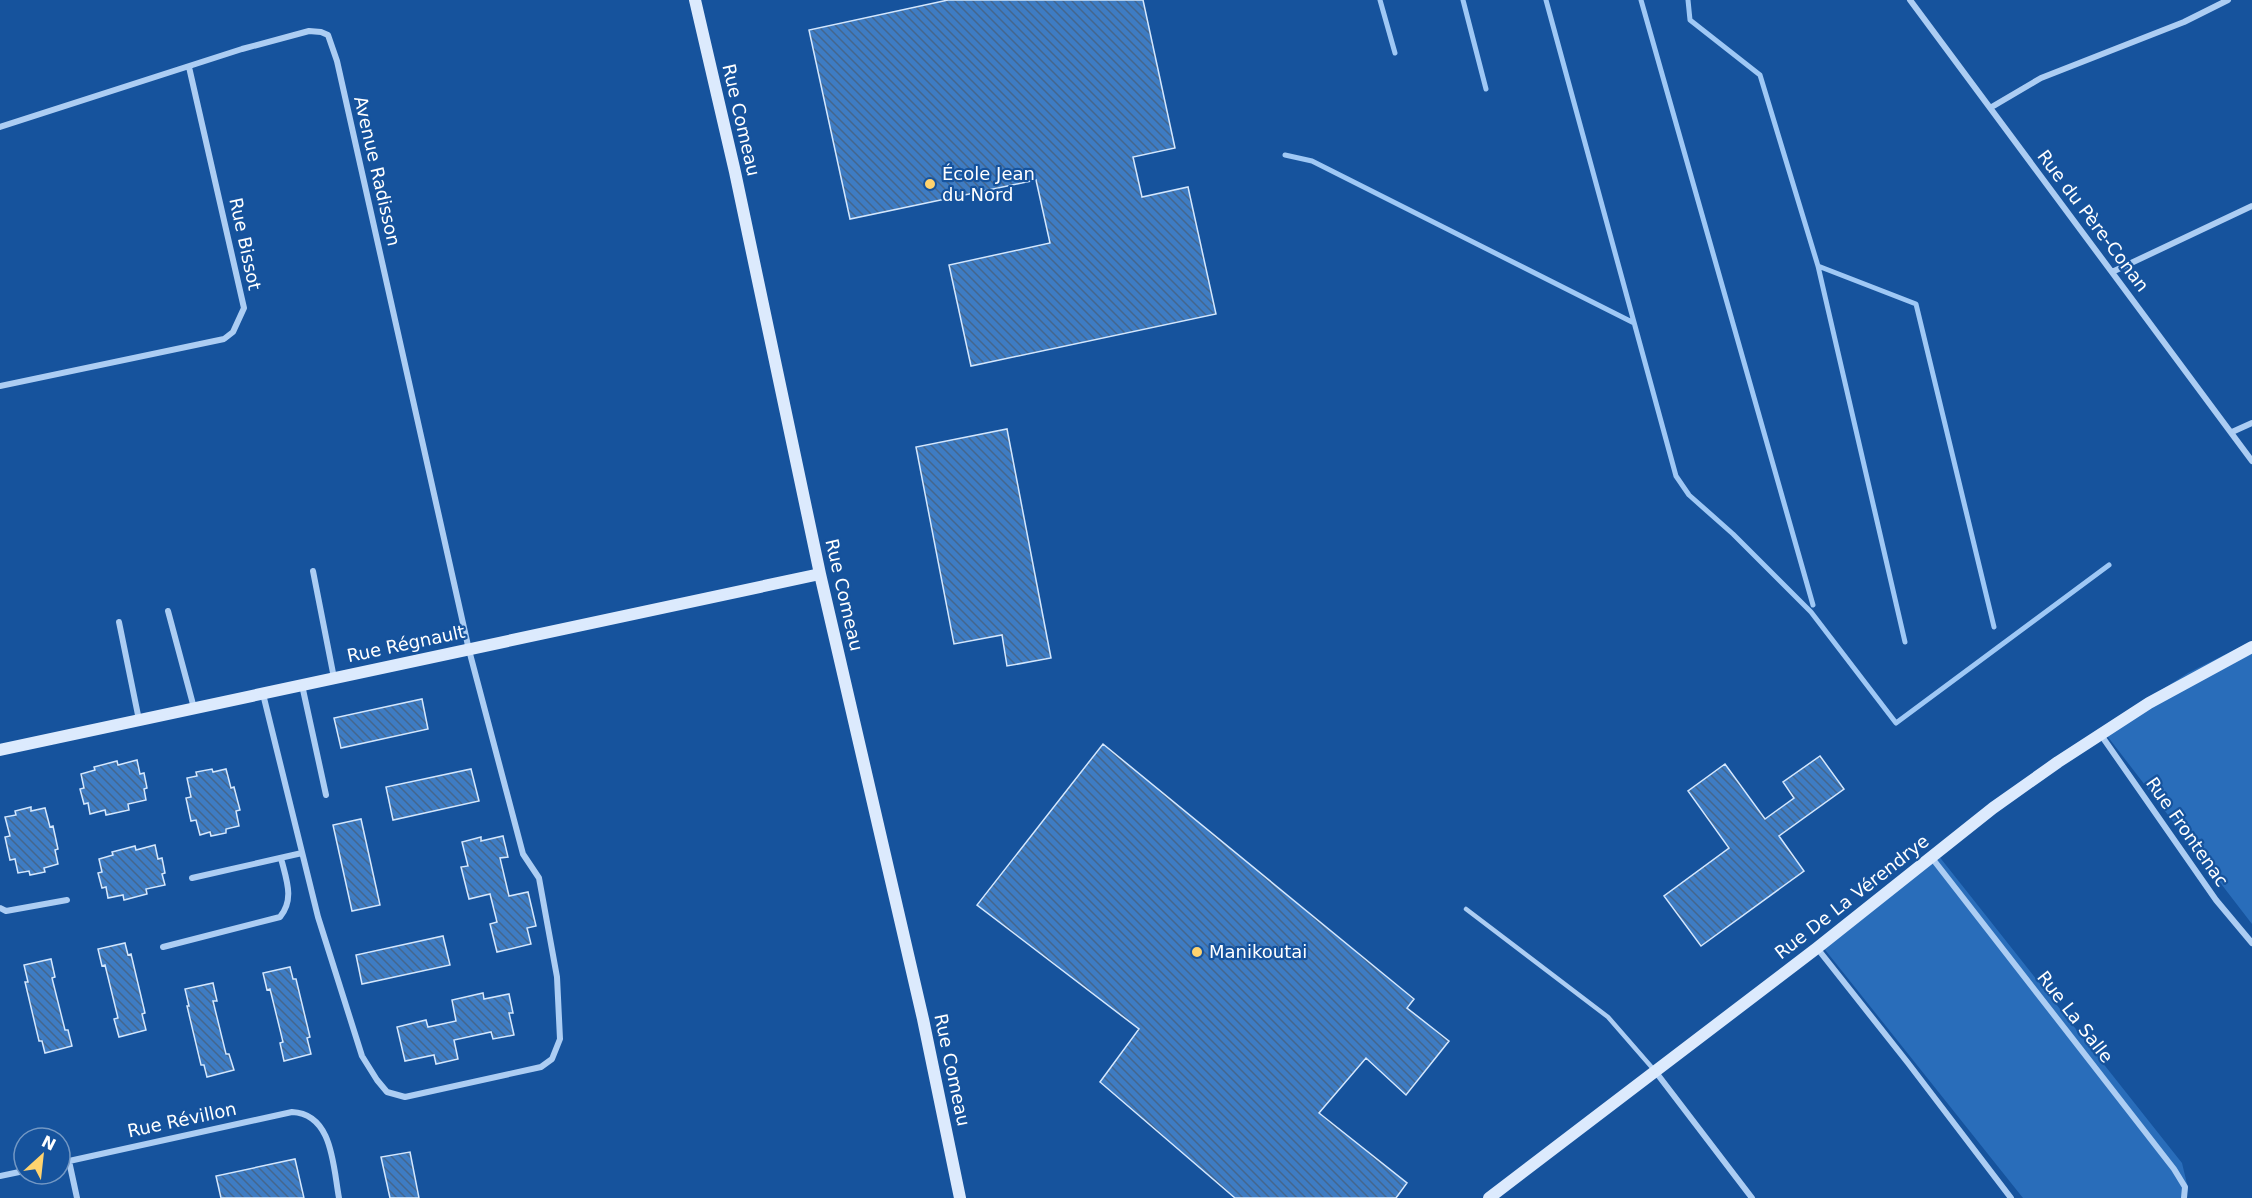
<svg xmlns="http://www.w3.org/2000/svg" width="2252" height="1198" font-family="'DejaVu Sans',sans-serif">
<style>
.green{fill:#296dba}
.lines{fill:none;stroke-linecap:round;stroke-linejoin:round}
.stream{stroke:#9fc8f5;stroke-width:5}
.building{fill:url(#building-back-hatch);stroke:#d4e7fd;stroke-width:1.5}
.lane{stroke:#accdf3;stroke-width:4.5}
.street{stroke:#accdf3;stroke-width:6}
.secondary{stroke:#dceafd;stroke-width:12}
.poi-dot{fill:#ffd36e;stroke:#16539d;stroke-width:2}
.labels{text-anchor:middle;stroke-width:4.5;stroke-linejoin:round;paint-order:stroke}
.street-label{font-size:18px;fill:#fff;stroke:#16539d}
.poi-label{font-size:18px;fill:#fff;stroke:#16539d;text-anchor:start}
</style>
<defs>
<pattern id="building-back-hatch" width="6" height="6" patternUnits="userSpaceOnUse" patternTransform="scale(1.5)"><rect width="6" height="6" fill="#3e7cc3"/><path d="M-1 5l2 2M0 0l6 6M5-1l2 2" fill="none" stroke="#44668d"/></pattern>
</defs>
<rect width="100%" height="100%" fill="#16539d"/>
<!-- green -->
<path class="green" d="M 2252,641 L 2252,924 L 2101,728 L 2188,673 Z
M 1938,855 L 2182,1163 L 2188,1188 L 2186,1198 L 2023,1198 L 1822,946 Z"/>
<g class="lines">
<!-- stream -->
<path class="stream" d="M 1380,0 L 1395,53
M 1463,0 L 1486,89
M 1546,0 L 1676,476 L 1689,495 L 1733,534 L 1811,612 L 1896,723 L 2109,565
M 1641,0 L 1813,605
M 1688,0 L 1690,20 L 1760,75 L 1818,266 L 1905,642
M 1285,155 L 1312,161 L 1634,323
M 1818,266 L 1916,304 L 1994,627"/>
</g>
<!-- building -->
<path class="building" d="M 948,0 L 1143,0 L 1175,148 L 1133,157 L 1142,197 L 1188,187 L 1216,314 L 971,366 L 949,265 L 1050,243 L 1036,180 L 850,219 L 809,30 Z
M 1007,429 L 1051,658 L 1007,666 L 1002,635 L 954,644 L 916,447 Z
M 422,699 L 428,729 L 341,748 L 334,718 Z
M 1103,744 L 1414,999 L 1407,1008 L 1449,1041 L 1406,1095 L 1366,1058 L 1319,1113 L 1407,1183 L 1396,1198 L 1235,1198 L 1100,1082 L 1139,1029 L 977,905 Z
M 1820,756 L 1844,789 L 1779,836 L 1804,871 L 1701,946 L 1664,896 L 1729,848 L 1688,791 L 1725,764 L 1765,819 L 1794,798 L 1783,782 Z
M 137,760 L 140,774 L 144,773 L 147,788 L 144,789 L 146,800 L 128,804 L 129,810 L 106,815 L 105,810 L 90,814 L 88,803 L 84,804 L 80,789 L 84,788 L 81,774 L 95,770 L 94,767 L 117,761 L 118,765 Z
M 212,769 L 213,772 L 226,769 L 231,788 L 234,787 L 240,810 L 236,811 L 239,826 L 226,829 L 226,833 L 211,836 L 210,832 L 200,835 L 196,820 L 191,821 L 186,798 L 191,797 L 187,778 L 197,776 L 196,772 Z
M 471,769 L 479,801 L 393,820 L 386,787 Z
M 31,807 L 31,811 L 45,808 L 50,827 L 53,826 L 58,849 L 55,850 L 58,864 L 44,868 L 45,872 L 30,875 L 29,871 L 18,873 L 15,859 L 10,860 L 5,837 L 10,836 L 5,817 L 16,815 L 15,811 Z
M 361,819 L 380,905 L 352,911 L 333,825 Z
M 503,836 L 508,857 L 500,858 L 509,896 L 528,892 L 536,926 L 527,928 L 531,944 L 497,952 L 490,924 L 497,922 L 490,894 L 469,899 L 461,867 L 468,866 L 462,842 L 481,837 L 481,841 Z
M 155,845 L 158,859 L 162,858 L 165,873 L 162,874 L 165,885 L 146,889 L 147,894 L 124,900 L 123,895 L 108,898 L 106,887 L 102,888 L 98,873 L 102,872 L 99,859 L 113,855 L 112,852 L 135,846 L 136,850 Z
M 443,936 L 450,965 L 362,984 L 356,955 Z
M 125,943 L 128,955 L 131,954 L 145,1013 L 142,1014 L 146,1030 L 119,1037 L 114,1019 L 118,1018 L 105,965 L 102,966 L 98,949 Z
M 51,959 L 55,977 L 52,978 L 65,1030 L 68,1030 L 72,1046 L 45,1053 L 42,1041 L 39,1041 L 25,982 L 28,982 L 24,965 Z
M 290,967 L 293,979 L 296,979 L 310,1037 L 307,1038 L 311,1054 L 284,1061 L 280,1043 L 283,1042 L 270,989 L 267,990 L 263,973 Z
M 213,983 L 217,1001 L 213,1001 L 226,1054 L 229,1054 L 234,1070 L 207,1077 L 204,1065 L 201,1065 L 187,1006 L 189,1006 L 185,989 Z
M 483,993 L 484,999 L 509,994 L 513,1013 L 509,1013 L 514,1035 L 493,1039 L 491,1032 L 454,1040 L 458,1059 L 436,1064 L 434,1055 L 405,1061 L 397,1027 L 426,1020 L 428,1027 L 456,1021 L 452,1000 Z
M 410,1152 L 419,1198 L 390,1198 L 381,1157 Z
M 295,1159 L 304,1198 L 221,1198 L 216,1176 Z"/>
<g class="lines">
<!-- lane -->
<path class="lane" d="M 1466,909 L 1608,1017 L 1655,1071"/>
<!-- street -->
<path class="street" d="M 1910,0 L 2252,461
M 1990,108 L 2041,78 L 2184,22 L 2228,0
M 0,127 L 242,49 L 309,31 L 321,32 L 328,35 L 337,61 L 469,650 L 523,854 L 539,878 L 557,977 L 560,1039 L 552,1059 L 541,1067 L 405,1097 L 387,1092 L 377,1080 L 362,1056 L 318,917 L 263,694
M 2112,272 L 2252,206
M 0,386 L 224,339 L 233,332 L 244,308 L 189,67
M 2232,432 L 2252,423
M 313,571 L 334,678
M 168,611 L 194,708
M 119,622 L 139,720
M 302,685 L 326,795
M 2101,735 L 2216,900 L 2252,943
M 1932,858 L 2174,1169 L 2185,1187 L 2184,1198
M 192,878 L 302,853
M 0,908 L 6,911 L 67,900
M 163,947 L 280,917 C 295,899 286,879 281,858
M 1817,948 L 1908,1063 L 2011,1198
M 1655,1071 L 1752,1198
M 69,1161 L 77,1198
M 60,1163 L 292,1112 C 333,1114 333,1166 339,1198
M 0,1176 L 24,1171"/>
<!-- secondary -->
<path class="secondary" d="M 695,0 L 735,172 L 820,574 L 923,1019 L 960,1198
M 0,750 L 820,574
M 1489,1198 L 1817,948 L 1993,808 L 2058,762 L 2149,703 L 2252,647"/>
</g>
<!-- markers -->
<g class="poi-dot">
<circle cx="930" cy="184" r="6"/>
<circle cx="1197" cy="952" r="6"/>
</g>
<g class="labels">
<!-- street labels -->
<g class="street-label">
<text transform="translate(741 120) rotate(77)" y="6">Rue Comeau</text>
<text transform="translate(377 171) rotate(77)" y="6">Avenue Radisson</text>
<text transform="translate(2093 221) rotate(53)" y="6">Rue du Père-Conan</text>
<text transform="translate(245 244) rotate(78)" y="6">Rue Bissot</text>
<text transform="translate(844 595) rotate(77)" y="6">Rue Comeau</text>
<text transform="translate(406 644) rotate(-12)" y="6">Rue Régnault</text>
<text transform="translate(2187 832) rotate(55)" y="6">Rue Frontenac</text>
<text transform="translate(1852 897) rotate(-38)" y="6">Rue De La Vérendrye</text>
<text transform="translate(2075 1017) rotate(52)" y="6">Rue La Salle</text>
<text transform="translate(952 1070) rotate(78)" y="6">Rue Comeau</text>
<text transform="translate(182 1120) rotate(-12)" y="6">Rue Révillon</text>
</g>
<!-- poi labels -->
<g class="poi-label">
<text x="942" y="180">École Jean<tspan x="942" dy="21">du Nord</tspan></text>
<text x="1209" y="958">Manikoutai</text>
</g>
</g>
<!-- north arrow -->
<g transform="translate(42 1156) rotate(27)"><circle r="28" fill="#16539d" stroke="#7398c4" stroke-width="1.5"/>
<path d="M0-4.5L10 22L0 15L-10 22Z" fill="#ffd36e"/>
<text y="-9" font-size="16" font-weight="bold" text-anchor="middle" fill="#ffffff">N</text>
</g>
</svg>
